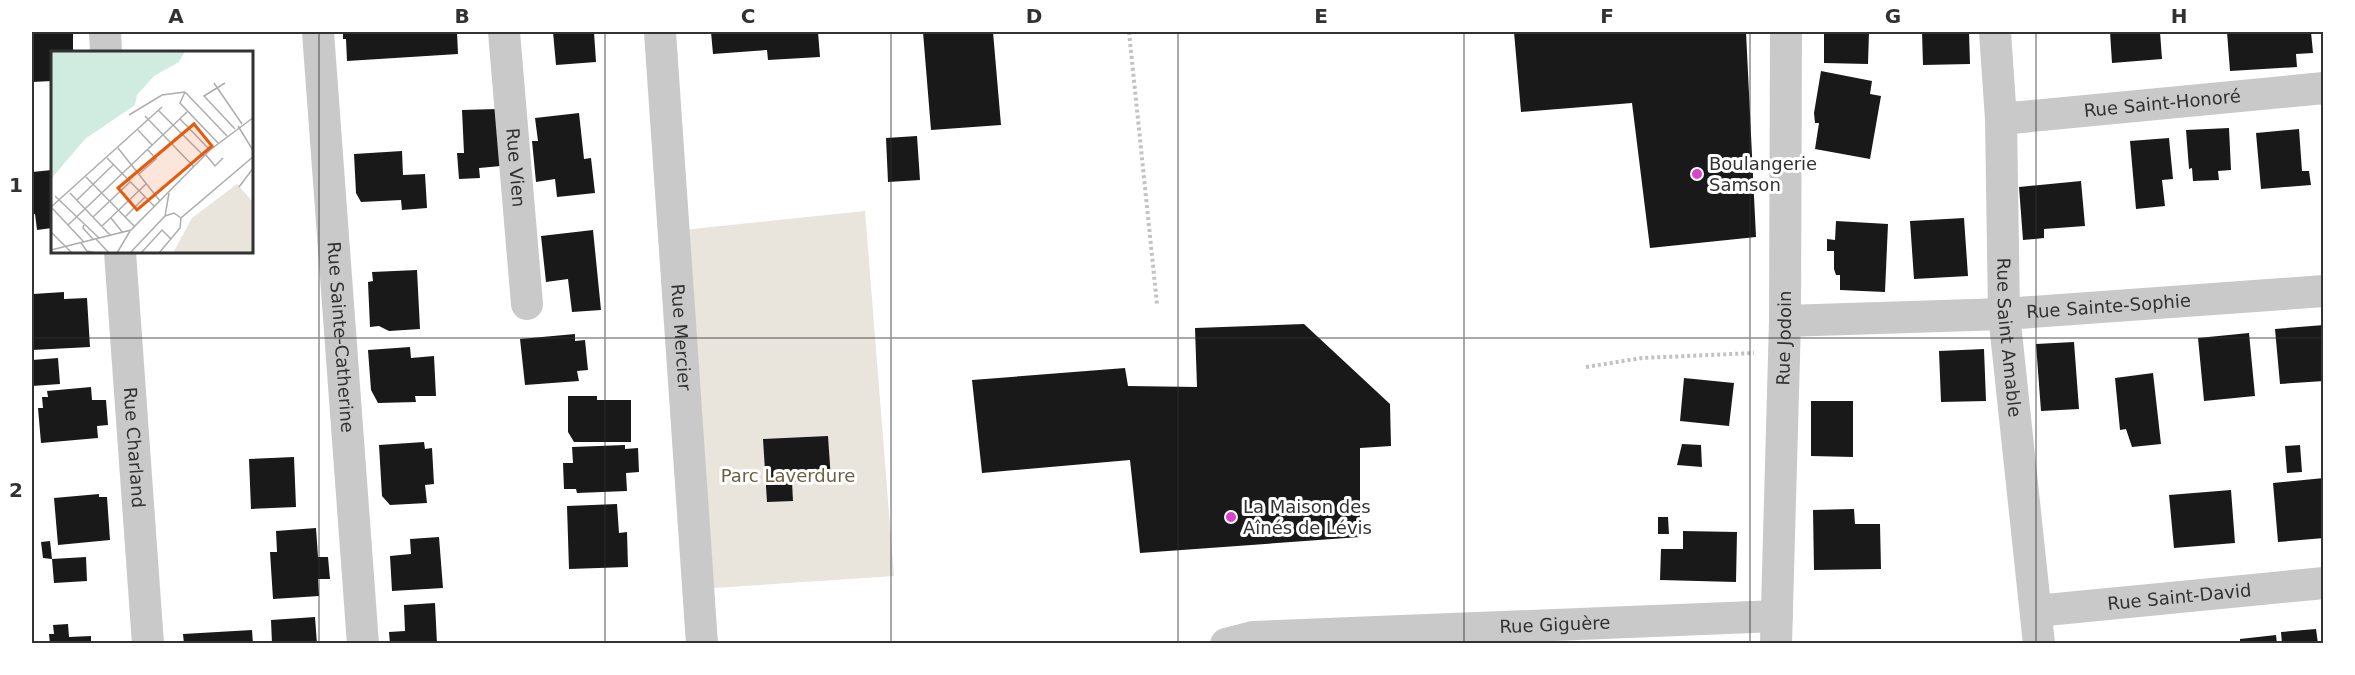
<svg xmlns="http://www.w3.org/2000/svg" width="2355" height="675" font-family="'DejaVu Sans',sans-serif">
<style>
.green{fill:#e9e4dc}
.building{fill:#191919}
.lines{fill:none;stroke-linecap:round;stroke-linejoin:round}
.path{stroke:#c2c2c2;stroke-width:4;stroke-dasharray:3 3;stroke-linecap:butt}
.minor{stroke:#c9c9c9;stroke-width:32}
.grid{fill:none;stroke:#323232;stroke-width:1.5;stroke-opacity:0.55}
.poi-dot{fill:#da44ca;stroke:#fff;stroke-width:2}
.labels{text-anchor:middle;stroke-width:6;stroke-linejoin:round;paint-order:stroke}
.street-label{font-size:18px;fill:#323232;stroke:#fff}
.poi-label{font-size:18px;fill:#323232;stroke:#fff;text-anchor:start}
.park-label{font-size:18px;fill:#6c6042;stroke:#fff}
.inset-road{fill:none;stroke:#adadad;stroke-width:1.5}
.view{fill:#e8590c;fill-opacity:0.15;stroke:#e8590c;stroke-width:3}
.inset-edge{fill:none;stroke:#323232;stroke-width:3}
.neatline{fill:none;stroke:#323232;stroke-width:2}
.grid-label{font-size:20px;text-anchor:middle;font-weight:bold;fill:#323232}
</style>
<rect width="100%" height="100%" fill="#fff"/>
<!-- green -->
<path class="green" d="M 865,211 L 894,576 L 699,589 L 674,231 Z"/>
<!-- building -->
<path class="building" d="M 32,32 L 73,32 L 73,52 L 52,52 L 52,81 L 32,82 Z
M 343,32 L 457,32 L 458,54 L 347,61 L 346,39 L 343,39 Z
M 553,32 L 594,32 L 596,62 L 556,65 Z
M 711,32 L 818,32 L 820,57 L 768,60 L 767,50 L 713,54 Z
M 923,32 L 993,32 L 1001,125 L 931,130 Z
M 1514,32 L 1746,32 L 1756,237 L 1650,248 L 1632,103 L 1521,112 Z
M 1824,32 L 1869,32 L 1868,64 L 1824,63 Z
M 1922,32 L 1969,32 L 1970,64 L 1923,65 Z
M 2110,32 L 2160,32 L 2162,59 L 2112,63 Z
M 2227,32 L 2311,32 L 2313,53 L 2296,54 L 2297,67 L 2230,71 Z
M 1821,71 L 1872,81 L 1870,94 L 1881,96 L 1870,159 L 1815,149 L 1819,123 L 1815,123 L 1814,113 Z
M 497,109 L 501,166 L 479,168 L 480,178 L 459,179 L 457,153 L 464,153 L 462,110 Z
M 579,113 L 584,159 L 591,158 L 595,193 L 557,197 L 555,179 L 536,182 L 532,141 L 538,141 L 535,118 Z
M 2229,128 L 2231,170 L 2218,171 L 2219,180 L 2193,181 L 2192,168 L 2189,169 L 2186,130 Z
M 2299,129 L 2302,171 L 2309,171 L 2311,185 L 2261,189 L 2256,133 Z
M 917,136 L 920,180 L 888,182 L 886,138 Z
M 2169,138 L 2173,179 L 2162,180 L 2165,206 L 2136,209 L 2130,141 Z
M 402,151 L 403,175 L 425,174 L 427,208 L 402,210 L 401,200 L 361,202 L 356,193 L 354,154 Z
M 52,170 L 52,228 L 37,230 L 35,214 L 32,214 L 32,172 Z
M 2081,181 L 2085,226 L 2044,229 L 2044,238 L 2023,240 L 2019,187 Z
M 1964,218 L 1968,276 L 1914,279 L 1910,221 Z
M 1836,221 L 1888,224 L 1885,292 L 1840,290 L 1840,275 L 1836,275 L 1834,269 L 1834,251 L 1827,251 L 1827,239 L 1835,240 Z
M 593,230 L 601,310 L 572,312 L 568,279 L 546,282 L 541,236 Z
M 417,270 L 420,329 L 389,331 L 379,326 L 370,327 L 368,282 L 373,281 L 372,272 Z
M 64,292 L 64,299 L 87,298 L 90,347 L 32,350 L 33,294 Z
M 1304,324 L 1390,404 L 1391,446 L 1360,448 L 1360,537 L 1140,553 L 1130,460 L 982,473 L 972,380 L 1125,368 L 1128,386 L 1197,387 L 1195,328 Z
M 2324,325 L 2324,381 L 2280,384 L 2275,329 Z
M 2249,333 L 2255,396 L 2204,401 L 2198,338 Z
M 575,334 L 575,341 L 585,340 L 588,370 L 577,371 L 579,381 L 525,385 L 520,339 Z
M 2074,342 L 2079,409 L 2041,411 L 2036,344 Z
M 410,347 L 411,358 L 434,356 L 436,396 L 415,396 L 416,402 L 378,403 L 371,390 L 368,350 Z
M 1984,349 L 1986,401 L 1941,402 L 1939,351 Z
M 58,358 L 60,384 L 32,386 L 32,360 Z
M 2153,373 L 2161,444 L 2132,447 L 2126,429 L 2120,430 L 2115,378 Z
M 1684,378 L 1734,383 L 1729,426 L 1680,421 Z
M 91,387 L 92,400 L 106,400 L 108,425 L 97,426 L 98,438 L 41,443 L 38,408 L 43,408 L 42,397 L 48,397 L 47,391 Z
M 568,396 L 597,396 L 597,400 L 631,400 L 631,442 L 574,442 L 568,432 Z
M 1811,401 L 1853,401 L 1853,457 L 1811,456 Z
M 828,436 L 831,480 L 792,482 L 793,501 L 767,502 L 763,439 Z
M 424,442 L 425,449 L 432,448 L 434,484 L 425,485 L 427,503 L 390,505 L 382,496 L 379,445 Z
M 1682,444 L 1701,445 L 1702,467 L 1677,465 Z
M 625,445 L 625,449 L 638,448 L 639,472 L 626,473 L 627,491 L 577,493 L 576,489 L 564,489 L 563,463 L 573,463 L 572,447 Z
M 2300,445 L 2302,472 L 2287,473 L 2285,446 Z
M 294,457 L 296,507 L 251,509 L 249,459 Z
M 2324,478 L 2324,538 L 2278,542 L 2273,483 Z
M 2231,490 L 2235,543 L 2174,548 L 2169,495 Z
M 99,494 L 99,497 L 107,497 L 110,540 L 58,545 L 54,498 Z
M 617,504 L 619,533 L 627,532 L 628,567 L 569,569 L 567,506 Z
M 1854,509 L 1855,524 L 1880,524 L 1881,569 L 1814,570 L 1813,510 Z
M 1658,517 L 1668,517 L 1669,534 L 1658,534 Z
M 316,528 L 318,557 L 328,557 L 330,579 L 318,579 L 319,596 L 273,599 L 270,552 L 277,552 L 276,531 Z
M 1683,531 L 1737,532 L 1736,582 L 1660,580 L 1661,549 L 1683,549 Z
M 439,537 L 443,588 L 392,591 L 390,556 L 411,554 L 410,539 Z
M 50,541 L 52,559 L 43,558 L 41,542 Z
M 86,557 L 87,581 L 54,583 L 52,559 Z
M 435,603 L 437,644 L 390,644 L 389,632 L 405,631 L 404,605 Z
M 315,617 L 317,644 L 272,644 L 271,620 Z
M 68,624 L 69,637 L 91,636 L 91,644 L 50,644 L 49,634 L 54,634 L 53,625 Z
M 2316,629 L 2318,644 L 2282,644 L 2281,632 Z
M 252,630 L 253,644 L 184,644 L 183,634 Z
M 2276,635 L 2277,644 L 2240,644 L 2240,639 Z"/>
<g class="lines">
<!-- path -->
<path class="path" d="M 1129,32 L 1157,304
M 1586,367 L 1642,358 L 1754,353"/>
<!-- minor -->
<g class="minor">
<path d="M 105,32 L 106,52"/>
<path id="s1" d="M 318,32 L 363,644"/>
<path id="s2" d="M 504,32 L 527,304"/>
<path id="s3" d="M 660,32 L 702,644"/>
<path id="s4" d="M 1995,32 L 2001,119 L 2004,314 L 2039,644"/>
<path id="s5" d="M 2001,119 L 2324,88"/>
<path id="s6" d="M 120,252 L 148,644"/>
<path id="s7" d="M 1785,321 L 2004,314 L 2324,291"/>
<path id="s8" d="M 2036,611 L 2324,583"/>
<path id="s9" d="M 1226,644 L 1253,637 L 1777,616"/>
<path id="s10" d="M 1776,644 L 1785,321 L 1786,32"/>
</g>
</g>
<!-- grid -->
<path class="grid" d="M 319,32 L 319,644M 605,32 L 605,644M 891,32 L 891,644M 1178,32 L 1178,644M 1464,32 L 1464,644M 1750,32 L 1750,644M 2036,32 L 2036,644M 32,338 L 2324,338"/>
<!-- markers -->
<g class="poi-dot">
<circle cx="1697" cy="174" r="6"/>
<circle cx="1231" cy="517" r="6"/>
</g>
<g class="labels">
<!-- street labels -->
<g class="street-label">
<text dy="6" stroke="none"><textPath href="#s5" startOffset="162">Rue Saint-Honoré</textPath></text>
<text dy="6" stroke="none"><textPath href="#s2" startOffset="136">Rue Vien</textPath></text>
<text dy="6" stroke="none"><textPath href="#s7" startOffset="324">Rue Sainte-Sophie</textPath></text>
<text dy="6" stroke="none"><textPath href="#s3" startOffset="306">Rue Mercier</textPath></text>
<text dy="6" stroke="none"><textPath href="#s1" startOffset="306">Rue Sainte-Catherine</textPath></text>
<text dy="6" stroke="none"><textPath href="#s10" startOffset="306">Rue Jodoin</textPath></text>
<text dy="6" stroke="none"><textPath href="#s4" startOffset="306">Rue Saint Amable</textPath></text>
<text dy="6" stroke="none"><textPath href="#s6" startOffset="196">Rue Charland</textPath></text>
<text dy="6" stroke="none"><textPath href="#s8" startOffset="144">Rue Saint-David</textPath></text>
<text dy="6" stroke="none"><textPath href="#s9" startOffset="330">Rue Giguère</textPath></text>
</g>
<!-- poi labels -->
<g class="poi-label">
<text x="1709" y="170">Boulangerie<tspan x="1709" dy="21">Samson</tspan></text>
<text x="1243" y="513">La Maison des<tspan x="1243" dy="21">Aînés de Lévis</tspan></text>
</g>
<!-- park labels -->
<g class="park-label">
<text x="788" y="482">Parc Laverdure</text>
</g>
</g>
<!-- overview -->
<g transform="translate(51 51)">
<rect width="202" height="202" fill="#fff"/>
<path d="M 186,133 L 202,151 L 202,202 L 122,202 L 141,167 Z" fill="#e9e4dc"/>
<path d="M 0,0 L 134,0 L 128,11 L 103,25 L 86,44 L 84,54 L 34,88 L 0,128 Z" fill="#d0ebe0"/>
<path class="inset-road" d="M 163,32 L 191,73M 174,32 L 153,45 L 184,78M 134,41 L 129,52 L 167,92M 134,41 L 176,85M 108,60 L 153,105M 78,64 L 111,44 L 134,41M 94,65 L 143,116M 129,68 L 159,99M 187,75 L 203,101M 87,79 L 101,94M 67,97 L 109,150M 155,104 L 164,115 L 172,107M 56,107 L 103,155M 88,123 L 105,108 L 96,98M 35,126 L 84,176M 188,136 L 203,116M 19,142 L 59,184M 4,145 L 48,187M 26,149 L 62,114M 0,156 L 111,56M 1,157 L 32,190M 114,165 L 118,142M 42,166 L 79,131M 74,166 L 94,146M 60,167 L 72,182M 17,174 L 136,61M 33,174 L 32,177 L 42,188M 51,175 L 95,133M 0,181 L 21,202M 45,188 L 58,202M 30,192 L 36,200 L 46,202M 0,199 L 80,179 L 159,99 L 203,66M 66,202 L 79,180M 79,202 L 114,165 L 123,162 L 130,167M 90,202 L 111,179 L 120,188M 108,202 L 129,177 L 130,167 L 203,105"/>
<path class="view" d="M 143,73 L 161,95 L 86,159 L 67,137 Z"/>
<rect width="202" height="202" class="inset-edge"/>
</g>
<!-- border -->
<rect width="2355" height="675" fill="none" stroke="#ffffff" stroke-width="66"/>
<rect x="33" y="33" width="2289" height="609" class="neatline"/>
<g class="grid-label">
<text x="176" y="23">A</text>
<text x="462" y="23">B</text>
<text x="748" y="23">C</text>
<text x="1034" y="23">D</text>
<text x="1321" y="23">E</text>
<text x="1607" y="23">F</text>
<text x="1893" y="23">G</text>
<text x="2179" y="23">H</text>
<text x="16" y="192">1</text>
<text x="16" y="497">2</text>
</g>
</svg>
